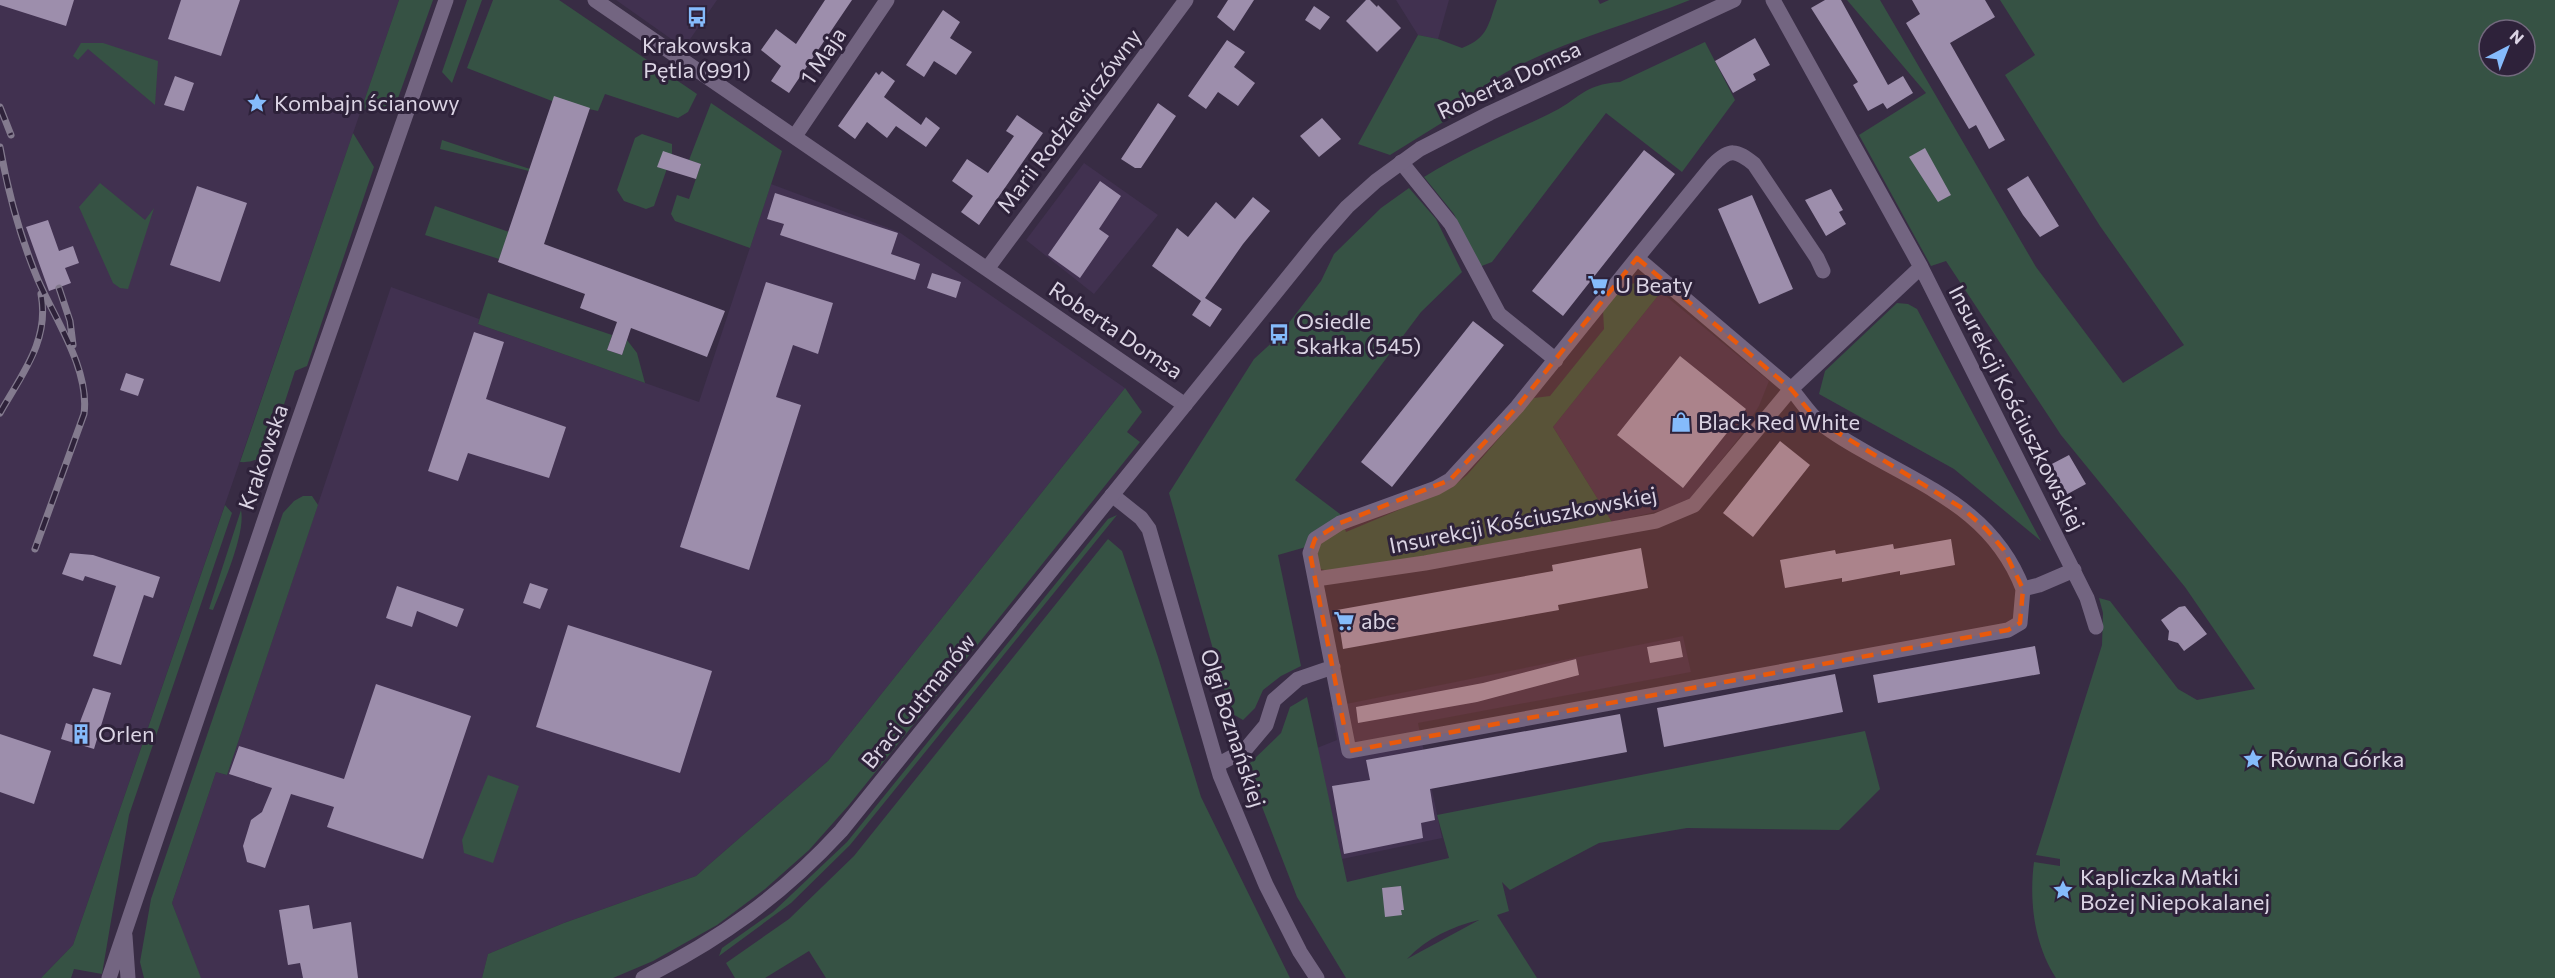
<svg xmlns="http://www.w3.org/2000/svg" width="2555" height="978" font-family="Commissioner,sans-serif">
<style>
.built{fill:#413150}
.green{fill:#365244;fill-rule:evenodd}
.building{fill:#9d8eac}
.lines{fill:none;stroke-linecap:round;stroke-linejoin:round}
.street{stroke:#736581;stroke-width:15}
.secondary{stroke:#736581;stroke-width:15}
.rail-casing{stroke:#837a8e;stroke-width:7}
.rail{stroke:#2e223a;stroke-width:4.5;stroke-dasharray:14;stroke-linecap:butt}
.marked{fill:#e8590c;fill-opacity:0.2;stroke:#e8590c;stroke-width:4.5;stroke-dasharray:12 8;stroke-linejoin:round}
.labels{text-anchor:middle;stroke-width:6;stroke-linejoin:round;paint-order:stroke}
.poi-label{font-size:22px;fill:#dbd4e4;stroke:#2e223a;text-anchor:start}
.street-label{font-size:22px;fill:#dbd4e4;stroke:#2e223a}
</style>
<rect width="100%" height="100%" fill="#382c44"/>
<!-- built -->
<path class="built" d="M 0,0 L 399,0 L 73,945 L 41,978 L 0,978 Z
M 616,0 L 717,0 L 684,48 Z
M 1396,0 L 1449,0 L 1438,39 L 1418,35 Z
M 1084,163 L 1158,215 L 1094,294 L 1026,240 Z
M 771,184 L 899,232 L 1125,388 L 828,761 L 696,876 L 564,923 L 488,954 L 482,978 L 200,978 L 172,903 L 216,772 L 227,775 L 391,287 L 479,319 L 478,324 L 699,402 Z
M 1661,292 L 1769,381 L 1759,406 L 1739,438 L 1690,499 L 1676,507 L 1612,522 L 1553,427 Z
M 1683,636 L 1691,672 L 1418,723 L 1442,838 L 1342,859 L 1317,748 L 1337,740 L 1331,707 Z"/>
<!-- green -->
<path class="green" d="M 399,0 L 433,0 L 397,101 L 381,109 L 361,110 Z
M 467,0 L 482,0 L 452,83 L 442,72 Z
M 493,0 L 559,0 L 697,94 L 688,112 L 678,118 L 605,94 L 598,111 L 552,101 L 467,68 Z
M 1497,0 L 1598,0 L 1600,4 L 1609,0 L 1690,0 C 1623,27 1548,44 1487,84 L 1490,93 L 1390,155 L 1358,144 L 1418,35 L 1438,39 L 1462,48 C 1488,38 1488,25 1497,0 Z
M 1847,0 L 1880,0 L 2036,267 L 2123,383 L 2184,345 L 2100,226 L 2005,75 L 2035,55 L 2000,0 L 2555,0 L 2555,978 L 2056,978 C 2034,944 2029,901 2034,862 L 2060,866 L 2060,859 L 2036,855 L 2102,645 L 2103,613 L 2099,598 L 2110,601 L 2178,689 L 2197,700 L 2255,689 L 2185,587 L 2061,435 L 1946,261 L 1931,266 L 1859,135 L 1926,93 ZM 2489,30 L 2525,30 L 2525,66 L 2489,66 Z
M 1705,42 L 1735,100 L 1682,172 L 1606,113 L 1492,262 L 1479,267 L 1454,214 L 1424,177 C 1464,152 1507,134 1549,114 C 1579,100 1583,84 1620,82 Z
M 81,43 L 103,43 L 158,61 L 155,105 L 88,49 L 78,60 L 73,56 Z
M 711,103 L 782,151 L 750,248 L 675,221 L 671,214 L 677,195 L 689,199 L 701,164 L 689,160 Z
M 353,133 L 374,167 L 307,366 L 295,371 L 270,447 C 262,458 254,463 240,462 Z
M 642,134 L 672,144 L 672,154 L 654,206 L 646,209 L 624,201 L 617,190 L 635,138 Z
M 442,140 L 530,169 L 529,171 L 440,149 Z
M 100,183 L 145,220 L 154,208 L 128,289 L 120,288 L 113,283 L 79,207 Z
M 1409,188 L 1436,219 L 1462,272 L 1421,312 L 1295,480 L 1340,514 L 1346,532 L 1451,488 L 1467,475 L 1534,398 L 1550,396 L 1604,329 L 1603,310 C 1619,291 1636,269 1661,292 L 1553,427 L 1612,522 L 1334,572 L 1320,569 L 1315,562 L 1320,543 L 1278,555 L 1301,666 L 1281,676 L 1263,690 L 1255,708 L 1243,720 L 1231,713 L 1169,493 L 1254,359 L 1278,337 L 1321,281 L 1334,254 L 1381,208 Z
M 435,206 L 509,232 L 499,259 L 425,235 Z
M 488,293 L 612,335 L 607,350 L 622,355 L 627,340 L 637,353 L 645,383 L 478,324 Z
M 1897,303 L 1908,304 L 1917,309 L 2041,541 L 1954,469 L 1819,394 L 1825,371 Z
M 1125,388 L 1142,412 L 1127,432 L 1140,442 L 849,805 L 809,850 L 765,889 L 717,925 L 653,961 L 613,978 L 482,978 L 488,954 L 564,923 L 696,876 L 828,761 Z
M 303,496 L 312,496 L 318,505 L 227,775 L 216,772 L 172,903 L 201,978 L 144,978 L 140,962 L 151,899 L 283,513 L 294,501 Z
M 225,505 L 232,513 L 129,815 L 102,974 L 74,969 L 71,978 L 41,978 L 73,945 Z
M 241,510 C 246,533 222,587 213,610 L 209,609 Z
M 1117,515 L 850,845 L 791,903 L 719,956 L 722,948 L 773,912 L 847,842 L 1108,519 Z
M 1108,539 L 1122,551 L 1158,657 L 1201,797 L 1290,978 L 826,978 L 809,951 L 765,978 L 735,978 L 726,963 L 789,919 L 854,856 Z
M 1307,697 L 1347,882 L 1449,858 L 1437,815 L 1865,731 L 1880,789 L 1839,830 L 1687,828 L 1599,843 L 1510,890 L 1502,882 L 1509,911 L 1497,915 L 1537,978 L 1346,978 L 1297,897 L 1252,781 L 1250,763 L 1281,733 L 1290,707 ZM 1479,920 L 1407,959 C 1427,938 1451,927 1479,920 Z
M 488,775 L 519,786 L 493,863 L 464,853 L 462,840 Z"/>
<!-- building -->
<path class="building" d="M 0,0 L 74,0 L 66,26 L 0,5 Z
M 181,0 L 240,0 L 221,56 L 168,39 Z
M 825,0 L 852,0 L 789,93 L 771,81 L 781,66 L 761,50 L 776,29 L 796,44 Z
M 1228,0 L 1254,0 L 1234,31 L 1217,17 Z
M 1366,0 L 1370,0 L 1377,7 L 1378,5 L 1401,28 L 1377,52 L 1346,21 Z
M 1825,0 L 1841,0 L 1888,85 L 1903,76 L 1913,93 L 1887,109 L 1883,103 L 1868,111 L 1853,85 L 1858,82 L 1811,8 Z
M 1912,0 L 1985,0 L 1995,17 L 1950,43 L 2005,140 L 1989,149 L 1976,125 L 1969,129 L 1906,23 L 1920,14 Z
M 1314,6 L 1330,17 L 1320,30 L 1305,20 Z
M 943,10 L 960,22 L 950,38 L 972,52 L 956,75 L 934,61 L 924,77 L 906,65 Z
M 1755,38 L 1770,65 L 1753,74 L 1756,80 L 1733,93 L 1715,61 Z
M 1227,40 L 1245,52 L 1234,67 L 1255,83 L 1238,106 L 1218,92 L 1206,109 L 1188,96 Z
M 882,71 L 895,81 L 884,97 L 921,125 L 926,117 L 940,128 L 926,147 L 896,126 L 887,138 L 867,122 L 855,139 L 838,126 L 876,72 L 879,75 Z
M 175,76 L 194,83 L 184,111 L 164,105 Z
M 554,96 L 590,108 L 544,244 L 725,311 L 707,357 L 631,328 L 622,355 L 607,350 L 617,322 L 580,308 L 585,294 L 498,262 Z
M 1158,103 L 1176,116 L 1141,168 L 1135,168 L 1121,159 Z
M 1017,115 L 1043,133 L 979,225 L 961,212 L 973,196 L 952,181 L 967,159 L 988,173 L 1014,136 L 1006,131 Z
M 1322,118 L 1341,139 L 1319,157 L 1300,136 Z
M 1925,148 L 1951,195 L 1938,202 L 1909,157 Z
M 1644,150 L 1675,174 L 1563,316 L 1532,291 Z
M 663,151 L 701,164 L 696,179 L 657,167 Z
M 2028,176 L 2059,226 L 2040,237 L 2023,215 L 2007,189 Z
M 1100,181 L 1121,196 L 1099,229 L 1109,236 L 1080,278 L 1048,255 Z
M 197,186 L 247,203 L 220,282 L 170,265 Z
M 1831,189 L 1843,210 L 1839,212 L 1846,224 L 1826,236 L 1805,200 Z
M 775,193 L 898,233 L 891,254 L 920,264 L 915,280 L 780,235 L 784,224 L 767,219 Z
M 1752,195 L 1793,289 L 1759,304 L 1718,209 Z
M 1253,197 L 1270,211 L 1243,244 L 1205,298 L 1222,309 L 1210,327 L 1192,315 L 1201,301 L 1152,266 L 1177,228 L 1188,237 L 1216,202 L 1235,219 Z
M 48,220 L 59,251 L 73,246 L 79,263 L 65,268 L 71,283 L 49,291 L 26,227 Z
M 932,273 L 961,282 L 956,298 L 927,288 Z
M 766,282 L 833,303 L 818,354 L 793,345 L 776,397 L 801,405 L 749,570 L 680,547 Z
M 1473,321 L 1504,345 L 1392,487 L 1361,462 Z
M 474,332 L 504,342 L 486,399 L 566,427 L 549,478 L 468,453 L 458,481 L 428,471 Z
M 1680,356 L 1746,409 L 1683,488 L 1617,435 Z
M 126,373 L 144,379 L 138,396 L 120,390 Z
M 1780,441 L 1810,465 L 1753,537 L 1723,513 Z
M 2069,455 L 2086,484 L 2062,497 L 2049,474 L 2052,473 L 2048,466 Z
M 1951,539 L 1955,565 L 1900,575 L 1900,571 L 1842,582 L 1842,578 L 1785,588 L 1780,560 L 1835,550 L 1836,554 L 1893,544 L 1894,549 Z
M 1641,548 L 1648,588 L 1558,605 L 1559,610 L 1343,649 L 1337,610 L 1553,571 L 1552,565 Z
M 70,553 L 93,555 L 160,577 L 153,598 L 144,595 L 121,665 L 93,656 L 116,586 L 85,576 L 83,581 L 62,574 Z
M 530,583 L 548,589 L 540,609 L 523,603 Z
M 397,586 L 464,609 L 457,627 L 417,611 L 412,627 L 386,618 Z
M 2185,606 L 2207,634 L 2184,651 L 2178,643 L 2168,640 L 2169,631 L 2161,620 L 2179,607 Z
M 568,625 L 712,671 L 680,773 L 536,727 Z
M 1680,641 L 1683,657 L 1650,663 L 1647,647 Z
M 2035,646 L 2040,674 L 1878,703 L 1873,675 Z
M 1576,659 L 1579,675 L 1477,702 L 1358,723 L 1356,707 L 1483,683 Z
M 1835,674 L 1843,712 L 1664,747 L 1657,708 Z
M 376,684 L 471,716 L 423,859 L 327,827 L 334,807 L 291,794 L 265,868 L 247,862 L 243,846 L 251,820 L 262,812 L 272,788 L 229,774 L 239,746 L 344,779 Z
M 93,688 L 111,693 L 94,749 L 61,739 L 66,723 L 78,727 Z
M 1620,714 L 1627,752 L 1430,789 L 1435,820 L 1421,823 L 1423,838 L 1344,854 L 1332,786 L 1370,780 L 1366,760 Z
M 0,734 L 51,751 L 34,804 L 0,792 Z
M 1401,886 L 1404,910 L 1401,910 L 1402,915 L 1385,917 L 1382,888 Z
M 309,905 L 313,929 L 351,922 L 358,978 L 303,978 L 300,963 L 288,965 L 279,910 Z"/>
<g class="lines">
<!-- street -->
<path class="street" d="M 595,0 L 1185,405
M 1773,0 L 1921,267 L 2087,598 L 2096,627
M 795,136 L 887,0
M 1401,162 L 1451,224 L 1499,314 L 1556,360
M 1637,258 L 1713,165 C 1730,148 1736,150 1754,164 L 1817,258 L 1823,271
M 1921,267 L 1791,389 L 1637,258 L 1517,407 L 1450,480 L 1436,488 L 1340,523 L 1315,539 L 1310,553 L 1349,751 L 2008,630 L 2020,623 L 2023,589
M 987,269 L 1186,0
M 1112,495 L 1141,518 L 1149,529 L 1220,775 L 1266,885 L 1300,952 L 1317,978
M 1316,579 L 1425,563 L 1656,521 L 1694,505 L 1791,389 C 1800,399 1808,412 1818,421 C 1832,433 1848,442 1864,451 C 1930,489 1994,513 2023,589 L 2039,585 L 2074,570
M 1217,765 L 1245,750 L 1266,725 L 1274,700 L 1298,679 L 1333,667"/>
<!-- secondary -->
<path class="secondary" d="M 125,936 L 128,978
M 109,978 L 287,454 L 446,0
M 643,978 C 721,939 782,895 841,831 L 1318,240 L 1347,207 L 1376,181 L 1420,149 L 1490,113 L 1734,0"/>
<!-- rail casing -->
<g class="rail-casing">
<path id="rail" d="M 0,107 L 11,135
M 0,147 C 8,192 20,237 38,280 C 55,319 90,370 84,414 L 35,549
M 59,288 L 70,321 L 73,345
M 0,413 C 21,375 50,341 41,294"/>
</g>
<!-- rail -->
<use href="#rail" class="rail"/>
</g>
<!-- marked area -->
<path class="marked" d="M 1637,258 L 1791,389 L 1817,420 L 1962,508 L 1986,529 L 2004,550 L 2023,589 L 2020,623 L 2008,630 L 1349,751 L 1310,553 L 1315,539 L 1340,523 L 1450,480 L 1517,407 Z"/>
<!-- icons -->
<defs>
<g id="bus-bare" transform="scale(1.62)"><path d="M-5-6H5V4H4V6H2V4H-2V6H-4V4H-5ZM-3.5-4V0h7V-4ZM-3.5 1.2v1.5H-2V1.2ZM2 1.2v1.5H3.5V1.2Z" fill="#85bbfb" stroke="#2e223a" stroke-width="2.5" paint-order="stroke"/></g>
<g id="sight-bare" transform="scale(1.62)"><path d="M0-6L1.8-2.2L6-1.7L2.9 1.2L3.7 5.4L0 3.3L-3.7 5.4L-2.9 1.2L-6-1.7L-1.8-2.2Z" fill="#85bbfb" stroke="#2e223a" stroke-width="2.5" paint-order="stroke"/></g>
<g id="supermarket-bare" transform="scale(1.62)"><path d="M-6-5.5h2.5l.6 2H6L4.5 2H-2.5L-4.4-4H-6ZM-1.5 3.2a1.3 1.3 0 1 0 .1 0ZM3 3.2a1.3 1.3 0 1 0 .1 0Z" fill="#85bbfb" stroke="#2e223a" stroke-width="2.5" paint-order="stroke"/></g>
<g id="shop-bare" transform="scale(1.62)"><path d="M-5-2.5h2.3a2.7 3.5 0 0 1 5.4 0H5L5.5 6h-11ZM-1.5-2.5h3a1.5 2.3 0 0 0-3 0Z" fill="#85bbfb" stroke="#2e223a" stroke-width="2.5" paint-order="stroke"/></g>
<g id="building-bare" transform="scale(1.62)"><path d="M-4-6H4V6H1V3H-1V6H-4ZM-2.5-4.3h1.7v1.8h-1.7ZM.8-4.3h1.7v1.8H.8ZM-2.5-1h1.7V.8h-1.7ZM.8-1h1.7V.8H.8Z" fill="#85bbfb" stroke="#2e223a" stroke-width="2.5" paint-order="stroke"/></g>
</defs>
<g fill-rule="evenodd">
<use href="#bus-bare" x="697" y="17"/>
<use href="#sight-bare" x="257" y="103"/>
<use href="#supermarket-bare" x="1598" y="285"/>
<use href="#bus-bare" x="1279" y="334"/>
<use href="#shop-bare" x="1681" y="422"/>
<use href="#supermarket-bare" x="1344" y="621"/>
<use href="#building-bare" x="81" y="734"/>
<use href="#sight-bare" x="2253" y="759"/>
<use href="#sight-bare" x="2063" y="890"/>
</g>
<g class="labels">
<!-- poi labels -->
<g class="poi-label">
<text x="697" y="53" text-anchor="middle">Krakowska<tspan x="697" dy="25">Pętla (991)</tspan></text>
<text x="274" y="111">Kombajn ścianowy</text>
<text x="1615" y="293">U Beaty</text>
<text x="1296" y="329">Osiedle<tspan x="1296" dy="25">Skałka (545)</tspan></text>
<text x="1698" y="430">Black Red White</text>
<text x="1361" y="629">abc</text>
<text x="98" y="742">Orlen</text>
<text x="2270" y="767">Równa Górka</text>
<text x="2080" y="885">Kapliczka Matki<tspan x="2080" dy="25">Bożej Niepokalanej</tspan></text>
</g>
<!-- street labels -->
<g class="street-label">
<text transform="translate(823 56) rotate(-56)" y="8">1 Maja</text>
<text transform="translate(1509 80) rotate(-25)" y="8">Roberta Domsa</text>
<text transform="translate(1069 121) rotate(-53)" y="8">Marii Rodziewiczówny</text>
<text transform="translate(1116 330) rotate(34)" y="8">Roberta Domsa</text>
<text transform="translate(2017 408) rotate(63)" y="8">Insurekcji Kościuszkowskiej</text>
<text transform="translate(263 457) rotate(-71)" y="8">Krakowska</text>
<text transform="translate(1523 520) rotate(-11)" y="8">Insurekcji Kościuszkowskiej</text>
<text transform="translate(918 701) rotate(-51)" y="8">Braci Gutmanów</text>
<text transform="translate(1233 728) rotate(72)" y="8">Olgi Boznańskiej</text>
</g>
</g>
<!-- north arrow -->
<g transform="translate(2507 48) rotate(42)"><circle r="28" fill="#2e223a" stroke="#73697e" stroke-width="1.5"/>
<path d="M0-4.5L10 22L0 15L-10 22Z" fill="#85bbfb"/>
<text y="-9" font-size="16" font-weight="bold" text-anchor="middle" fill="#dbd4e4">N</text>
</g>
</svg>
